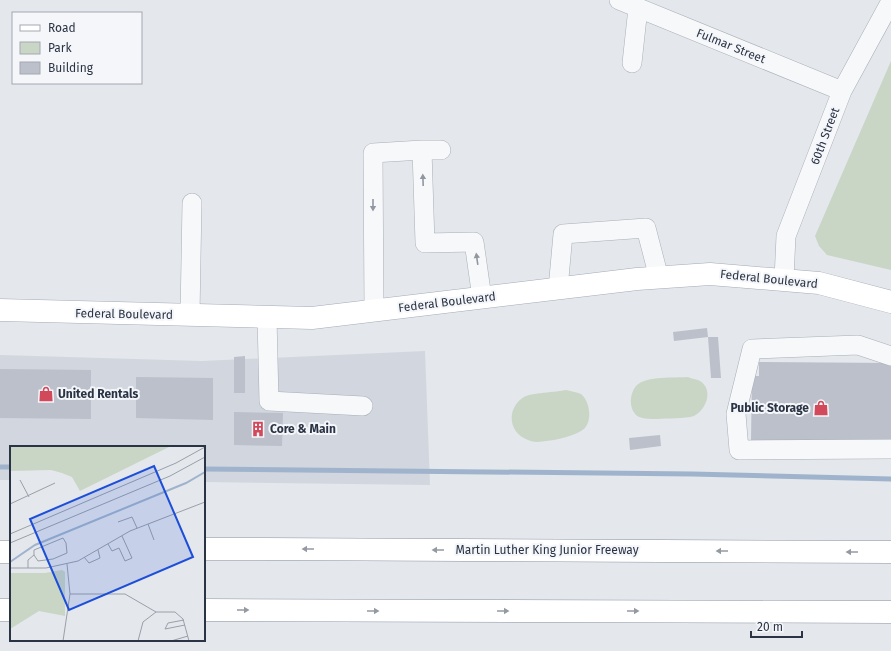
<svg xmlns="http://www.w3.org/2000/svg" width="891" height="651" font-family="'Fira Sans',sans-serif">
<style>
.built{fill:#d2d6de}
.green{fill:#c9d6c5}
.lines{fill:none;stroke-linecap:round;stroke-linejoin:round}
.stream{stroke:#9fb4cc;stroke-width:5}
.building{fill:#bbc0ca}
.minor-casing{stroke:#a9aeb7;stroke-width:20}
.major-casing{stroke:#a3abb8;stroke-width:23}
.highway-casing{stroke:#8b94a3;stroke-width:23}
.minor{stroke:#f7f8fa;stroke-width:19}
.major{stroke:#fff;stroke-width:22}
.highway{stroke:#fff;stroke-width:22}
.oneway{fill:#9196a0}
.oneway2{fill:#959aa2}
.labels{text-anchor:middle;stroke-width:4;stroke-linejoin:round;paint-order:stroke}
.street-label{font-size:12px;fill:#2b3445;stroke:#f4f6f9}
.poi-label{font-size:12px;font-weight:bold;fill:#2b3445;stroke:#f4f6f9;text-anchor:start}
.inset-river{fill:none;stroke:#9fb4cc;stroke-width:2}
.inset-road{fill:none;stroke:#9a9fa9;stroke-width:1}
.view{fill:#1d4ed8;fill-opacity:0.15;stroke:#1d4ed8;stroke-width:2}
.inset-edge{fill:none;stroke:#2b3445;stroke-width:2}
</style>
<rect width="100%" height="100%" fill="#e4e7ec"/>
<!-- built -->
<path class="built" d="M 425,351 L 430,485 L 204,482 L 204,447 L 11,447 L 11,480 L 0,480 L 0,355 L 202,361 Z"/>
<!-- green -->
<path class="green" d="M 891,61 L 891,270 L 827,255 L 819,246 L 815,236 Z
M 688,377 C 692,379 696,379 700,381 C 714,390 706,410 694,416 C 685,419 667,418 657,419 C 651,419 645,419 639,417 C 628,411 629,393 637,385 C 647,376 675,378 688,377 Z
M 566,390 C 570,391 577,392 581,394 C 591,402 593,425 581,431 C 569,438 551,441 537,442 C 534,442 531,441 528,440 C 508,433 506,408 524,397 C 530,393 557,392 566,390 Z"/>
<g class="lines">
<!-- stream -->
<path class="stream" d="M 0,467 L 11,467
M 204,469 L 692,474 L 891,479"/>
</g>
<!-- building -->
<path class="building" d="M 707,328 L 708,337 L 674,341 L 673,332 Z
M 708,337 L 718,337 L 721,378 L 711,378 Z
M 245,356 L 245,393 L 234,393 L 234,357 Z
M 759,362 L 891,363 L 891,442 L 751,440 L 752,376 L 759,376 Z
M 0,369 L 91,370 L 91,419 L 0,418 Z
M 136,377 L 213,378 L 213,420 L 136,418 Z
M 234,412 L 283,413 L 282,446 L 234,445 Z
M 660,435 L 661,446 L 630,450 L 629,438 Z"/>
<g class="lines">
<!-- minor casing -->
<g class="minor-casing">
<path id="minor" d="M 619,0 L 842,91
M 632,63 L 638,8
M 422,150 L 441,150
M 784,279 L 786,236 L 842,91 L 891,1
M 558,289 L 563,234 L 646,228 L 659,278
M 374,311 L 373,153 L 422,150 L 425,243 L 474,242 L 482,298
M 190,315 L 192,203
M 267,317 L 269,401 L 363,406
M 891,356 L 858,345 L 752,349 L 736,414 L 739,450 L 891,449"/>
</g>
<!-- major casing -->
<g class="major-casing">
<path id="major" d="M 0,310 L 312,318 L 637,279 L 710,274 L 819,283 L 891,302"/>
</g>
<!-- highway casing -->
<g class="highway-casing">
<path id="highway" d="M 204,549 L 265,549 L 891,552
M 0,552 L 11,552
M 0,610 L 11,610
M 204,610 L 891,612"/>
</g>
<!-- minor -->
<use href="#minor" class="minor"/>
<!-- major -->
<use href="#major" class="major"/>
<!-- highway -->
<use href="#highway" class="highway"/>
</g>
<!-- one-way arrows -->
<defs><path id="oneway-solid" d="M-6-.8H1V-3.2L6.5 0L1 3.2V.8H-6Z"/></defs>
<g class="oneway">
<use href="#oneway-solid" transform="translate(423 180) rotate(-92)"/>
<use href="#oneway-solid" transform="translate(373 205) rotate(90)"/>
<use href="#oneway-solid" transform="translate(477 259) rotate(-98)"/>
</g>
<g class="oneway2">
<use href="#oneway-solid" transform="translate(308 549) rotate(-180)"/>
<use href="#oneway-solid" transform="translate(438 550) rotate(-180)"/>
<use href="#oneway-solid" transform="translate(722 551) rotate(-180)"/>
<use href="#oneway-solid" transform="translate(852 552) rotate(-180)"/>
<use href="#oneway-solid" transform="translate(243 610)"/>
<use href="#oneway-solid" transform="translate(373 611)"/>
<use href="#oneway-solid" transform="translate(503 611)"/>
<use href="#oneway-solid" transform="translate(633 611)"/>
</g>
<!-- icons -->
<defs>
<g id="shop-bare" transform="scale(1.2)"><path d="M-5-2.5h2.3a2.7 3.5 0 0 1 5.4 0H5L5.5 6h-11ZM-1.5-2.5h3a1.5 2.3 0 0 0-3 0Z" fill="#d1495b" stroke="#f4f6f9" stroke-width="2.5" paint-order="stroke"/></g>
<g id="building-bare" transform="scale(1.2)"><path d="M-4-6H4V6H1V3H-1V6H-4ZM-2.5-4.3h1.7v1.8h-1.7ZM.8-4.3h1.7v1.8H.8ZM-2.5-1h1.7V.8h-1.7ZM.8-1h1.7V.8H.8Z" fill="#d1495b" stroke="#f4f6f9" stroke-width="2.5" paint-order="stroke"/></g>
</defs>
<g fill-rule="evenodd">
<use href="#shop-bare" x="46" y="394"/>
<use href="#shop-bare" x="821" y="408"/>
<use href="#building-bare" x="258" y="429"/>
</g>
<g class="labels">
<!-- street labels -->
<g class="street-label">
<text transform="translate(731 46) rotate(22)" y="4">Fulmar Street</text>
<text transform="translate(825 136) rotate(-69)" y="4">60th Street</text>
<text transform="translate(769 279) rotate(6)" y="4">Federal Boulevard</text>
<text transform="translate(447 302) rotate(-7)" y="4">Federal Boulevard</text>
<text transform="translate(124 314) rotate(1)" y="4">Federal Boulevard</text>
<text x="547" y="554">Martin Luther King Junior Freeway</text>
</g>
<!-- poi labels -->
<g class="poi-label">
<text x="58" y="398">United Rentals</text>
<text x="809" y="412" text-anchor="end">Public Storage</text>
<text x="270" y="433">Core &amp; Main</text>
</g>
</g>
<!-- overview -->
<g transform="translate(10 446)">
<rect width="195" height="195" fill="#e4e7ec"/>
<path d="M 0,0 L 161,0 L 70,45 L 62,31 L 52,27 L 41,24 L 0,25 ZM 52,124 L 55,126 L 55,170 L 29,165 L 0,183 L 0,127 L 35,127 Z" fill="#c9d6c5"/>
<path class="inset-river" d="M 0,116 L 25,99 L 176,37 L 195,26"/>
<path class="inset-road" d="M 10,34 L 19,51M 0,58 L 45,37M 108,76 L 122,71 L 127,82M 138,78 L 144,94M 0,88 L 166,17 L 195,1M 0,97 L 160,30 L 195,11M 98,98 L 102,105 L 109,102 L 115,115 L 122,112 L 112,90M 74,111 L 79,117 L 90,112 L 88,104M 0,122 L 36,122 L 68,115 L 120,85 L 195,56M 18,122 L 18,114 L 24,109 L 28,115 L 43,113 L 57,107 L 56,97 L 53,92 L 24,104 L 24,109M 60,148 L 115,148 L 146,166 L 165,166 L 173,173 L 179,195M 174,174 L 158,177 L 155,183 L 175,179M 53,195 L 60,148 L 57,118M 128,195 L 133,176 L 146,166M 161,195 L 178,190"/>
<path class="view" d="M 144,20 L 183,111 L 59,164 L 20,73 Z"/>
<rect width="195" height="195" class="inset-edge"/>
</g>
<!-- legend -->
<rect x="12" y="12" width="130" height="72" fill="#f4f6f9" stroke="#a4a8b1"/>
<rect x="20" y="25" width="20" height="6" fill="#ffffff" stroke="#a4a8b1"/>
<text x="48" y="32" font-size="12" fill="#2b3445">Road</text>
<rect x="20" y="42" width="20" height="12" fill="#c9d6c5" stroke="#a4a8b1"/>
<text x="48" y="52" font-size="12" fill="#2b3445">Park</text>
<rect x="20" y="62" width="20" height="12" fill="#bbc0ca" stroke="#a4a8b1"/>
<text x="48" y="72" font-size="12" fill="#2b3445">Building</text>
<!-- scale -->
<path d="M751 631v6h51v-6" fill="none" stroke="#2b3445" stroke-width="2"/>
<text x="757" y="631" font-size="12" fill="#2b3445" stroke="#f4f6f9" stroke-width="3" paint-order="stroke">20 m</text>
</svg>
